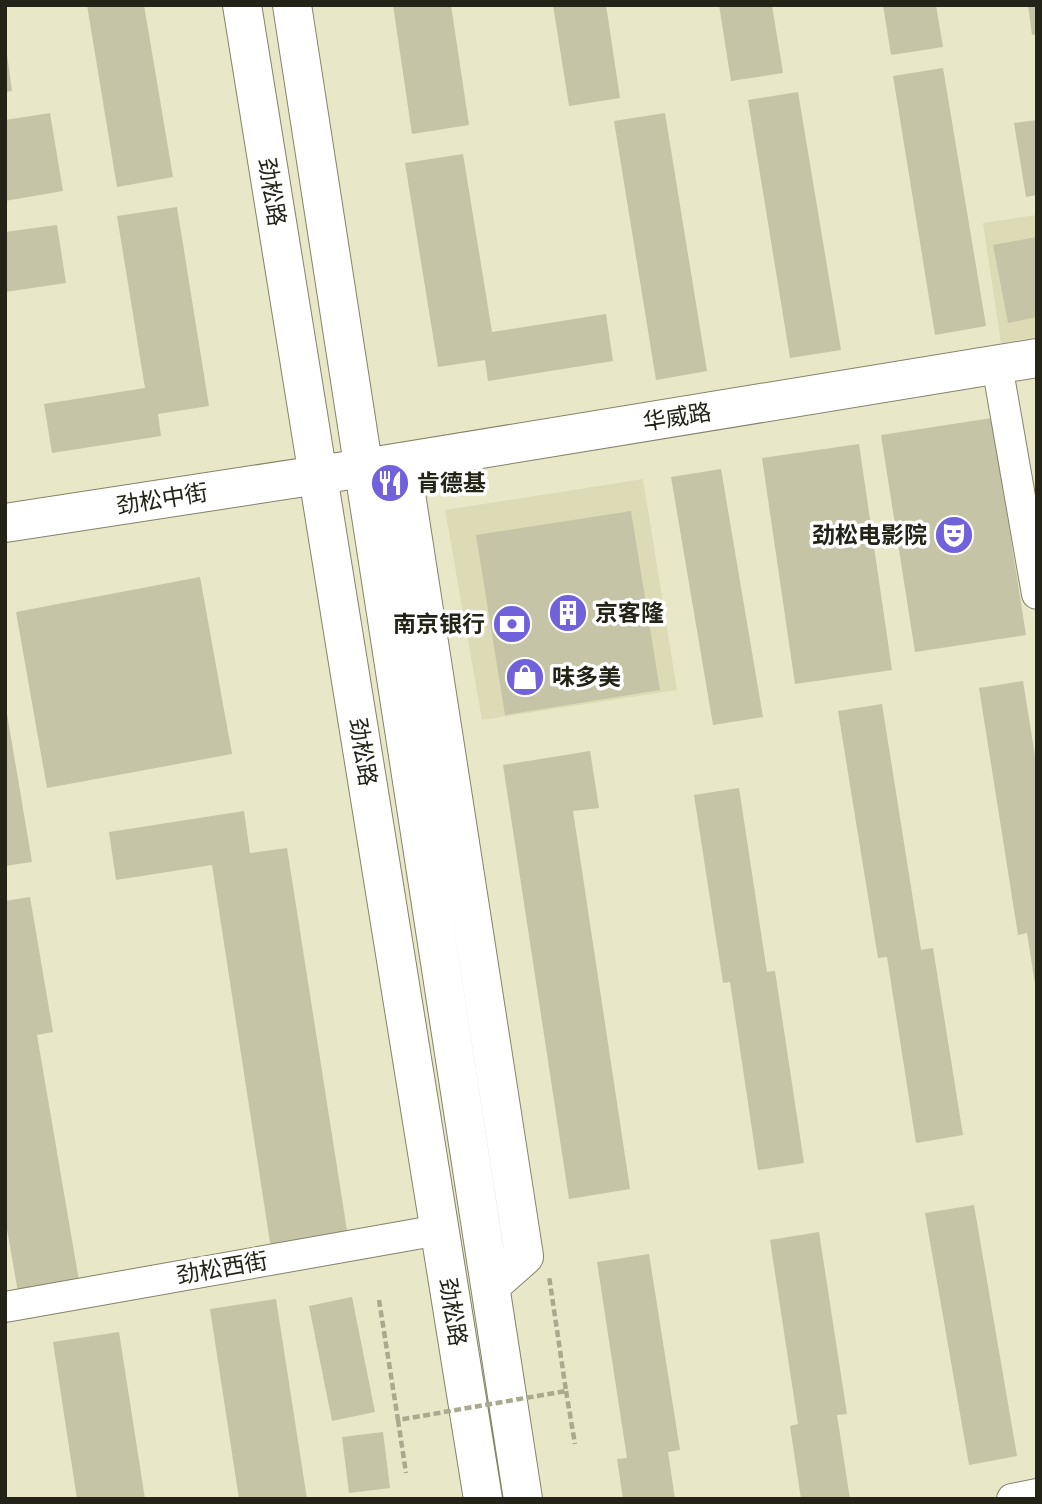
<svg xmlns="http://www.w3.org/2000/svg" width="1042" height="1504" font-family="'Noto Sans','Noto Sans SC',sans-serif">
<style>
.built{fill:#dddbb5}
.building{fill:#c5c4a7}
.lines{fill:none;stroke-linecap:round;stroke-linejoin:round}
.street-casing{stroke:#858368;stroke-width:32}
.secondary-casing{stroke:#858368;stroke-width:40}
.path{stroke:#a9a990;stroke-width:4.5;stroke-dasharray:7 3.5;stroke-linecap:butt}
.street{stroke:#fff;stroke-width:30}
.secondary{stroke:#fff;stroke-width:38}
.path-bridge{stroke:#a9a990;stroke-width:4.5;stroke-dasharray:7 3.5;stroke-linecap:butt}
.labels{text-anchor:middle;stroke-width:7;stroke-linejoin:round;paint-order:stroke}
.street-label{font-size:23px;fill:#232318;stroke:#fff}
.poi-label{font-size:23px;font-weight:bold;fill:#232318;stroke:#fff;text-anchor:start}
</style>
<rect width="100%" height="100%" fill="#e8e7c8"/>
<!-- built -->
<path class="built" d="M 1037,215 L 1037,337 L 1001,343 L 983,223 Z
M 643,479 L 677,690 L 482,720 L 445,510 Z"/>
<!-- building -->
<path class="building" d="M 87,5 L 144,5 L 173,177 L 117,187 Z
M 393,5 L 451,5 L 469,125 L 412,134 Z
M 553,5 L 606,5 L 620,98 L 569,106 Z
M 719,5 L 772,5 L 783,73 L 731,81 Z
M 883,5 L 936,5 L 943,47 L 891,55 Z
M 1028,5 L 1037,5 L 1037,34 L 1032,35 Z
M 7,54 L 12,91 L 5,92 L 5,55 Z
M 943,68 L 986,326 L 935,335 L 893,76 Z
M 798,92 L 841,350 L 790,358 L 748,100 Z
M 50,113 L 63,191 L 5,201 L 5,120 Z
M 665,113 L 707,371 L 656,380 L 614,121 Z
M 1037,120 L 1037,195 L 1026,197 L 1014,123 Z
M 463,154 L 492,332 L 606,314 L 613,361 L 488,381 L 485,360 L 438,367 L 405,163 Z
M 177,207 L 209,406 L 158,414 L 161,436 L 52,453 L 44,404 L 145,388 L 117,216 Z
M 57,225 L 66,283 L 5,292 L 5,232 Z
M 1037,237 L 1037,317 L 1008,323 L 993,245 Z
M 992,418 L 1026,635 L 915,652 L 881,435 Z
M 859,444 L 892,670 L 795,684 L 762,458 Z
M 721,469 L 763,717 L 713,725 L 671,477 Z
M 631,511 L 660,690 L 505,715 L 476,535 Z
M 200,577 L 232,754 L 47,788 L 16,612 Z
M 1023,681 L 1037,768 L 1035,984 L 1027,933 L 1018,935 L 979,688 Z
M 5,702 L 32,862 L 5,866 Z
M 882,704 L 921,950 L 933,948 L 963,1135 L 916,1143 L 887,957 L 878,958 L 838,711 Z
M 590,751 L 599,808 L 573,811 L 630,1189 L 569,1199 L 503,765 Z
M 739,788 L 767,972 L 775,971 L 804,1163 L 758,1170 L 730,982 L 723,983 L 694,795 Z
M 244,811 L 250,853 L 287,848 L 348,1237 L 271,1249 L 212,865 L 116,880 L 109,832 Z
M 30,897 L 53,1032 L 37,1035 L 79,1281 L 18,1292 L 5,1218 L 5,901 Z
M 974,1205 L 1017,1456 L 969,1465 L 925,1213 Z
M 819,1232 L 847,1414 L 837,1415 L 850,1499 L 801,1499 L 790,1426 L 798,1424 L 770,1240 Z
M 649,1254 L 680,1450 L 668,1452 L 675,1499 L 623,1499 L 617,1459 L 627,1458 L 597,1262 Z
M 352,1297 L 375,1412 L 332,1421 L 309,1306 Z
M 276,1299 L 307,1499 L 239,1499 L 210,1309 Z
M 119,1332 L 145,1499 L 77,1499 L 53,1342 Z
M 383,1432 L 390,1488 L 349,1493 L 342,1437 Z"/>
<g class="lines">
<!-- street casing -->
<g class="street-casing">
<path id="street" d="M 997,365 L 1037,594
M 5,1307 L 439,1230
M 1012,1499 L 1037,1494"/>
</g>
<!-- secondary casing -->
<g class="secondary-casing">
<path id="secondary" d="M 242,5 L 483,1499
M 292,5 L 523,1499
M 401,462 L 524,1256 L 490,1286
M 5,523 L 364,468 L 1037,358"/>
</g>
<!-- path -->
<path class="path" d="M 566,1391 L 575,1444
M 398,1420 L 406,1473"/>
<!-- street -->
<use href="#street" class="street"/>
<!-- secondary -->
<use href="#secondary" class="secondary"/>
<!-- path-bridge -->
<path class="path-bridge" d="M 379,1300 L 398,1420 L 566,1391 L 549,1276"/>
</g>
<!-- icons -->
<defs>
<g id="restaurant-disc" transform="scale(2.0125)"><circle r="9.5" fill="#7161db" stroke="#fff"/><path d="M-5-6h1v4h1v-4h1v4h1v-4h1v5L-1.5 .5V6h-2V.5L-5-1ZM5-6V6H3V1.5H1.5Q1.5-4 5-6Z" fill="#fff"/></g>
<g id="theatre-disc" transform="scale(2.0125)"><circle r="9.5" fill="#7161db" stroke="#fff"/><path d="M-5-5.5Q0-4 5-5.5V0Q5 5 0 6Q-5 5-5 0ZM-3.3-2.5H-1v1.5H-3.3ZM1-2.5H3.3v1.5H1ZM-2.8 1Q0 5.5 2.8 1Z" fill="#fff"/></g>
<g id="building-disc" transform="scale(2.0125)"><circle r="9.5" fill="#7161db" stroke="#fff"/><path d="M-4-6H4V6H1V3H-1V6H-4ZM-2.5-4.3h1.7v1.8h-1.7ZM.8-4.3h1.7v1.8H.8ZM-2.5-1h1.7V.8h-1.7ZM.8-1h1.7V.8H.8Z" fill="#fff"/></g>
<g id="bank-disc" transform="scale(2.0125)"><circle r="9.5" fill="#7161db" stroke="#fff"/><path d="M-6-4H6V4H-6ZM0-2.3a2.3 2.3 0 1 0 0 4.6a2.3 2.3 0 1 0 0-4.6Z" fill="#fff"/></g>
<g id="shop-disc" transform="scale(2.0125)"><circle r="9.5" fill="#7161db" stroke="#fff"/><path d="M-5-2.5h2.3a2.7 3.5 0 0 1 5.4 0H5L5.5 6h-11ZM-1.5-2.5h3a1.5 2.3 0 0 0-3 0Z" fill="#fff"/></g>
</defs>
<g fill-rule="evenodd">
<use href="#restaurant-disc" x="390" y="483"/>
<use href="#theatre-disc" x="954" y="535"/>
<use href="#building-disc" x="568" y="613"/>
<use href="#bank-disc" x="512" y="624"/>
<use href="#shop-disc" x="525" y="677"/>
</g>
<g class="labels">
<!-- street labels -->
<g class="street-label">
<text transform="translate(272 192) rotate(81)" y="8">劲松路</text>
<text transform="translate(677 417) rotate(-9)" y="8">华威路</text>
<text transform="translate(162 499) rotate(-9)" y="8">劲松中街</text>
<text transform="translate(363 752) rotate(81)" y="8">劲松路</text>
<text transform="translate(222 1268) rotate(-10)" y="8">劲松西街</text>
<text transform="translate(453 1312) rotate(81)" y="8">劲松路</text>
</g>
<!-- poi labels -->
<g class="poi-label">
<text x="417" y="491">肯德基</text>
<text x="927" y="543" text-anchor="end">劲松电影院</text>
<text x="595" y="621">京客隆</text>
<text x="485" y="632" text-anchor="end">南京银行</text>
<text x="552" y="685">味多美</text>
</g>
</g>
<!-- border -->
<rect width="1042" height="1504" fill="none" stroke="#232318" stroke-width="14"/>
</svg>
